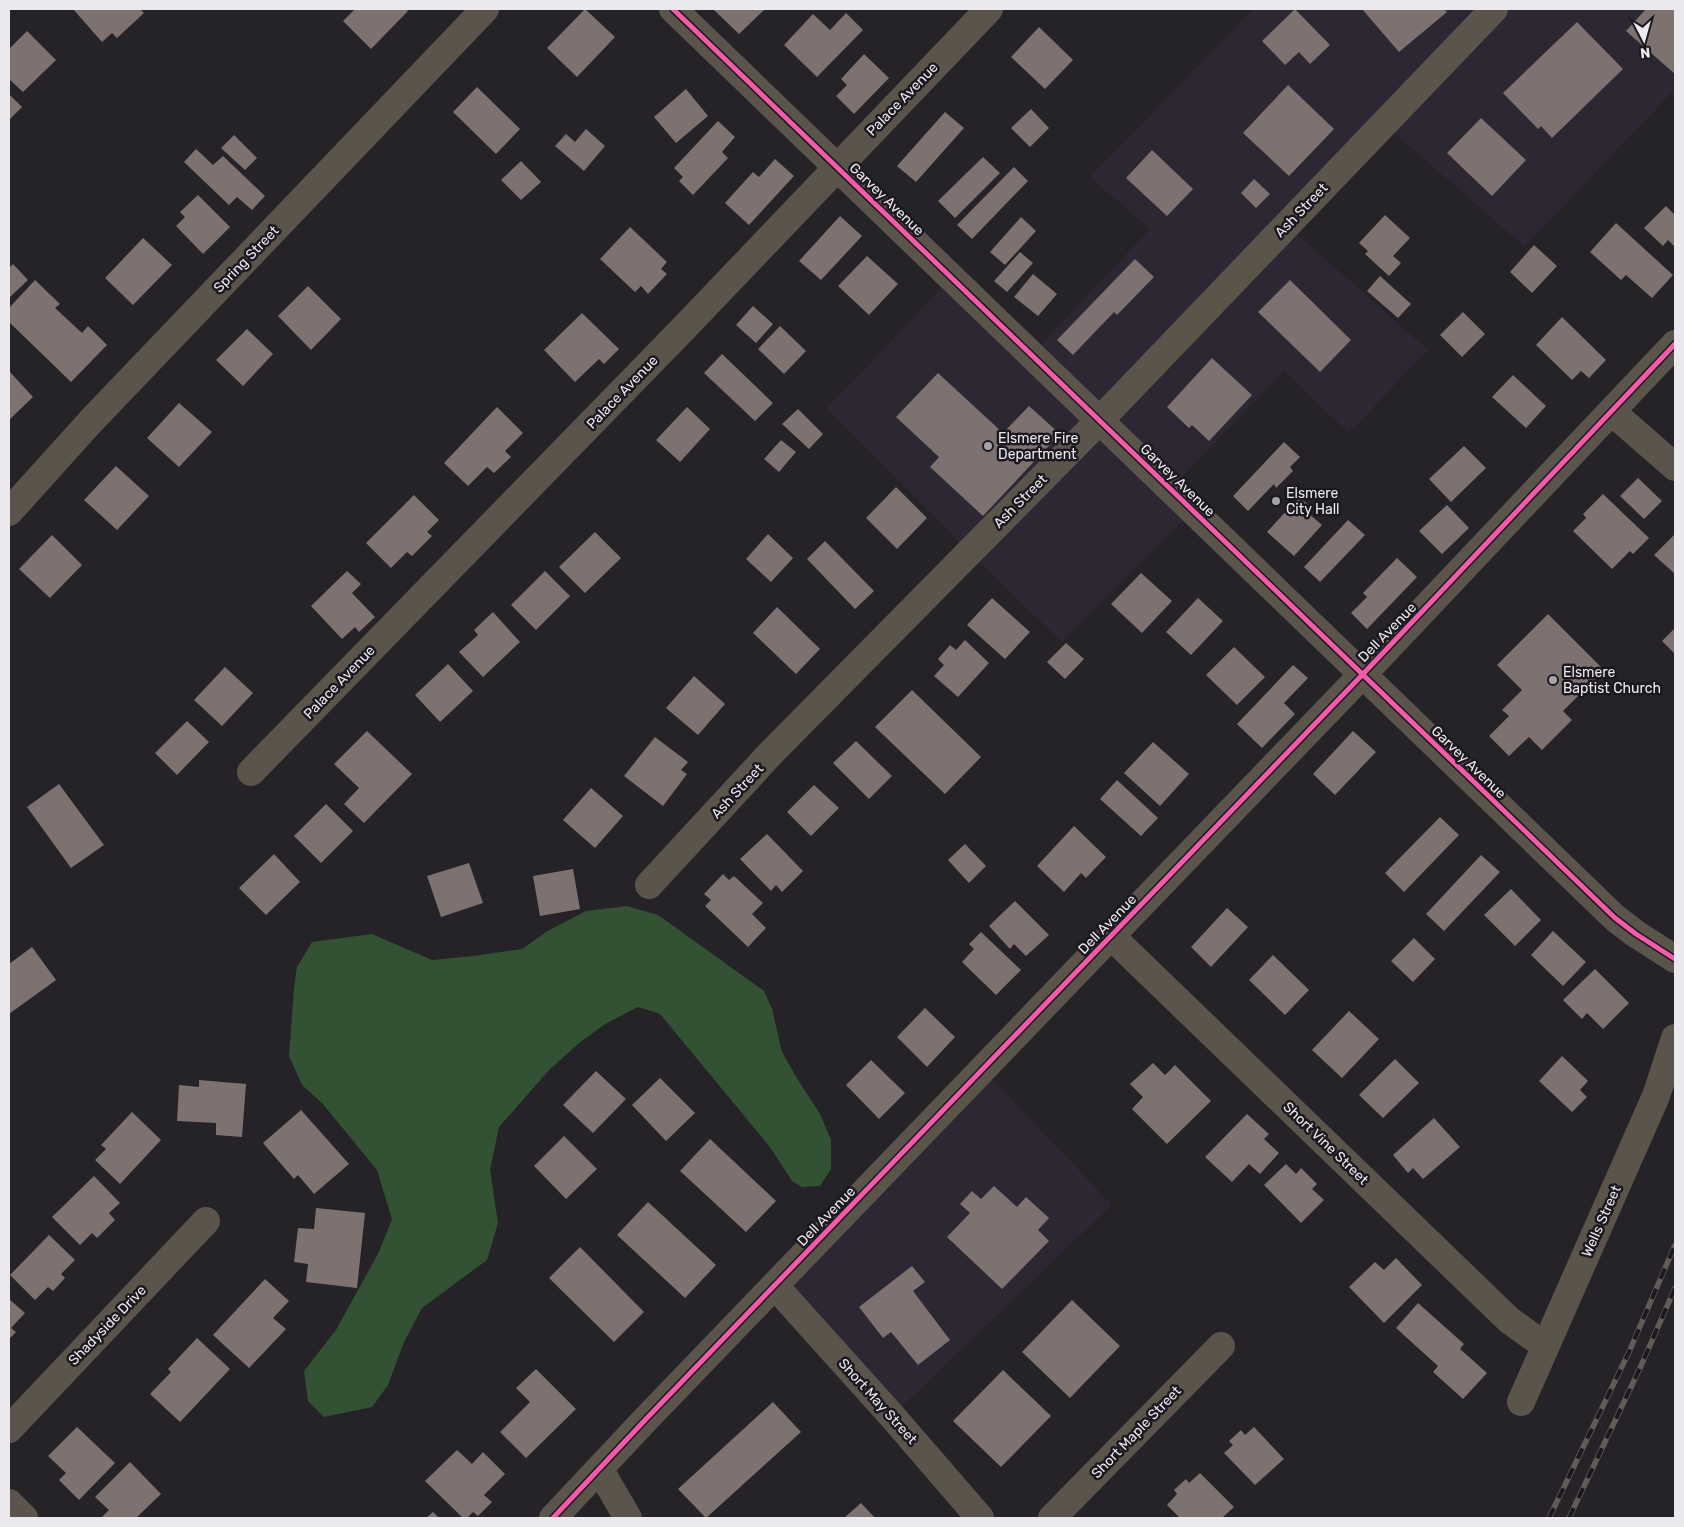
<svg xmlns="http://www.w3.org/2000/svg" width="1684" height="1527" font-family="Rubik,sans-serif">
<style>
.built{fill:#2d2733}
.forest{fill:#325233}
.building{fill:#7d726f}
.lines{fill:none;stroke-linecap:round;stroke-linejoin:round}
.minor{stroke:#5a544b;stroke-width:28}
.rail-casing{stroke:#605c57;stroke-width:5.5}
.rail{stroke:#1b181f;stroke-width:4;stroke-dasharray:11;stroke-linecap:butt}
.cycleway-casing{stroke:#1b181f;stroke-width:8}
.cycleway{stroke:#f35aa7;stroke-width:5}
.poi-dot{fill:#a6a4a8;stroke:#1b181f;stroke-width:2}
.labels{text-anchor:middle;stroke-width:5;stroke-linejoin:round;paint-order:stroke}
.street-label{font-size:14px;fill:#ebe9ee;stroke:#1b181f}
.poi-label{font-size:14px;fill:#ebe9ee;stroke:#1b181f;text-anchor:start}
</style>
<rect width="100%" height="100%" fill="#252327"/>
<!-- built -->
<path class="built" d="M 1253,9 L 1675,9 L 1675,96 L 1671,93 L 1525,247 L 1384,124 L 1287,225 L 1428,350 L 1349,433 L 1284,371 L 1171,488 L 1193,510 L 1062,642 L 969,552 L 827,408 L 952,277 L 1032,354 L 1150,229 L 1090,177 Z
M 983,1069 L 1112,1205 L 892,1416 L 775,1286 Z"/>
<!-- forest -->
<path class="forest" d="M 627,906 L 658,915 L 764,991 L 772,1009 L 782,1052 L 798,1080 L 820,1114 L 831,1140 L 831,1169 L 820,1186 L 802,1187 L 792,1181 L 770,1147 L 660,1014 L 638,1007 L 605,1024 L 578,1044 L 549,1070 L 499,1127 L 490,1170 L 498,1223 L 487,1260 L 422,1308 L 404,1342 L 388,1385 L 372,1407 L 324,1417 L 308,1401 L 304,1371 L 336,1330 L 379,1252 L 392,1219 L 377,1170 L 322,1103 L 302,1085 L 289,1056 L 294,988 L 297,967 L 312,942 L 372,934 L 432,960 L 473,956 L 522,949 L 546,932 L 586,911 Z"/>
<!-- building -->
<path class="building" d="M 73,9 L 140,9 L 144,13 L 117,38 L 112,33 L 102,42 Z
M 355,9 L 406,9 L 408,11 L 371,49 L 343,21 Z
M 585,9 L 615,37 L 577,77 L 547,48 Z
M 716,9 L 765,9 L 739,34 L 714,10 Z
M 1295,9 L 1330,45 L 1310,64 L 1299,52 L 1285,65 L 1262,41 Z
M 1362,9 L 1444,9 L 1447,12 L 1399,52 Z
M 1646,9 L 1675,9 L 1675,74 L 1626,31 Z
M 846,13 L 863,30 L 817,77 L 784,45 L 813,14 L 830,30 Z
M 1577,22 L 1623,69 L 1552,138 L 1541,126 L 1538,129 L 1503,93 Z
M 1039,27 L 1073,60 L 1045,89 L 1011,57 Z
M 27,31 L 56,60 L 23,92 L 9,79 L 9,49 Z
M 864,54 L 889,78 L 854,114 L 836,96 L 847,85 L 841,79 Z
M 1288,85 L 1334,129 L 1289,176 L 1243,133 Z
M 477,87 L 520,129 L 496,154 L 453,112 Z
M 686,89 L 708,116 L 676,143 L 654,117 Z
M 9,94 L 22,107 L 9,120 Z
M 1031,109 L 1049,128 L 1030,147 L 1011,128 Z
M 945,112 L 964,128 L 916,182 L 897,166 Z
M 1481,118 L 1526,160 L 1492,196 L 1447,153 Z
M 718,121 L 735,137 L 722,152 L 728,158 L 693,195 L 679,181 L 683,177 L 674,168 Z
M 586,129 L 605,146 L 584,171 L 555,146 L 566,134 L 575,142 Z
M 234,135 L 257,158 L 245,170 L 221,148 Z
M 196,149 L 213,165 L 223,156 L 265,196 L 252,210 L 237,197 L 229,205 L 184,162 Z
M 1152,150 L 1193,189 L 1167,216 L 1126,178 Z
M 983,157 L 1000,173 L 955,218 L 938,201 Z
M 775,159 L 794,176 L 749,225 L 725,203 L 753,172 L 759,177 Z
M 521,161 L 541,182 L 521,200 L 501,180 Z
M 1014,167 L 1028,181 L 972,239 L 957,225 Z
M 1254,179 L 1270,194 L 1256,208 L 1241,193 Z
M 198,195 L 230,227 L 203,254 L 176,226 L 185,217 L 180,212 Z
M 1666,206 L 1675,215 L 1675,247 L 1668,240 L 1663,246 L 1644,228 Z
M 1385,215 L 1410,238 L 1393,256 L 1401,263 L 1389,276 L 1365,254 L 1368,251 L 1359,243 Z
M 840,216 L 862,236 L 821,280 L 799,261 Z
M 1021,217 L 1036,231 L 1005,265 L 990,252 Z
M 1616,223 L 1673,275 L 1652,298 L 1626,275 L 1621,280 L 1590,252 Z
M 630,227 L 667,262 L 661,269 L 667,274 L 648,294 L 641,286 L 635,292 L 600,259 Z
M 143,238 L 172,265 L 133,305 L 105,278 Z
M 1534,245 L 1557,266 L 1532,293 L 1510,272 Z
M 1020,252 L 1033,263 L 1007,292 L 994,281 Z
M 867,256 L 898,284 L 869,315 L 838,286 Z
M 1135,259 L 1154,277 L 1117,315 L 1114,312 L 1073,355 L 1057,340 Z
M 13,264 L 28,280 L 9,298 L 9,268 Z
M 1033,274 L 1057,294 L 1038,316 L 1014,297 Z
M 1380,276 L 1411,304 L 1398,318 L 1367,291 Z
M 35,280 L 60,304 L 55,308 L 82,333 L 88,326 L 107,345 L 71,382 L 9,322 L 9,308 Z
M 1290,280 L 1351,340 L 1320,372 L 1258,312 Z
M 308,286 L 341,319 L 311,350 L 278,316 Z
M 753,306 L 773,324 L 756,343 L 736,325 Z
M 1463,312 L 1485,334 L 1462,357 L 1440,335 Z
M 582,313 L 619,349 L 604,364 L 599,359 L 575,382 L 544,350 Z
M 1562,317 L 1606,360 L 1589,378 L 1581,371 L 1572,380 L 1536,345 Z
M 780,326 L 806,351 L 784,374 L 758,349 Z
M 247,329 L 273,354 L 243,386 L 216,360 Z
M 722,354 L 773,403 L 755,421 L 704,373 Z
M 1212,358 L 1252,395 L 1209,441 L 1192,425 L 1189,428 L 1167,407 Z
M 9,371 L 33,397 L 9,420 Z
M 938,373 L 1003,433 L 1029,406 L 1060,434 L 983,516 L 930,467 L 939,457 L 896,417 Z
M 1513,375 L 1546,406 L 1526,428 L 1492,397 Z
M 179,403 L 212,432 L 179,467 L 147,438 Z
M 497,407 L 523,433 L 505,451 L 511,457 L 494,473 L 487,467 L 468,486 L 444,463 Z
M 687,407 L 710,429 L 680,462 L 656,440 Z
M 798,409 L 823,434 L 809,449 L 782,424 Z
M 781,440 L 796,452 L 779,472 L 764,459 Z
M 1284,442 L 1300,457 L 1290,467 L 1293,471 L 1276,488 L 1274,484 L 1248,511 L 1233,496 Z
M 1464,446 L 1486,468 L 1451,502 L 1429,479 Z
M 116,466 L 149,496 L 117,530 L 84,500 Z
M 1638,478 L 1662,501 L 1644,519 L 1620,496 Z
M 896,487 L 927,518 L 897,549 L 866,518 Z
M 1603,494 L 1649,538 L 1633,554 L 1630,551 L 1612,569 L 1573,531 L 1586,518 L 1583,514 Z
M 414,495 L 439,520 L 427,532 L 432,536 L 412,556 L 407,552 L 391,568 L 366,543 Z
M 1299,497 L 1312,508 L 1308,513 L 1322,525 L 1294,556 L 1267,532 Z
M 1447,505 L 1469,528 L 1442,554 L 1419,531 Z
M 1348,520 L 1365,535 L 1320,582 L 1304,567 Z
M 595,532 L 621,558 L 585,593 L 559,567 Z
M 768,534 L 793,558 L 771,582 L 746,559 Z
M 52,535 L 82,565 L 50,598 L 19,569 Z
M 1674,535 L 1675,536 L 1675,574 L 1654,555 Z
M 825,541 L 874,591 L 855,609 L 807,559 Z
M 1397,558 L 1417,577 L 1367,629 L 1351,613 L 1367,597 L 1363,593 Z
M 347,571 L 361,584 L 352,593 L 375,617 L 359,632 L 355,627 L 342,639 L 311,606 Z
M 545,571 L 570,596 L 536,630 L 511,605 Z
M 1141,573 L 1172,601 L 1142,633 L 1111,604 Z
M 992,598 L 1030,632 L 1005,659 L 967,625 Z
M 1198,598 L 1223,621 L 1191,655 L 1166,632 Z
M 777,607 L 820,649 L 796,674 L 753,633 Z
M 493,612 L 520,642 L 483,677 L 459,652 L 478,635 L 474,630 Z
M 1548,614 L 1604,670 L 1563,711 L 1572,720 L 1542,750 L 1529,737 L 1509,756 L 1489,736 L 1509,716 L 1502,710 L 1522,690 L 1497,665 Z
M 1675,628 L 1675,654 L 1662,641 Z
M 965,640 L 989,663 L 958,697 L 934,676 L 944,665 L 938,659 L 950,645 L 956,650 Z
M 1066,643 L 1084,659 L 1065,679 L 1047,662 Z
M 1234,647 L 1265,677 L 1237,705 L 1206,675 Z
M 448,664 L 473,691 L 440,722 L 415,695 Z
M 1293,665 L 1308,678 L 1284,703 L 1295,714 L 1262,748 L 1237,724 Z
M 225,667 L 253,693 L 222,726 L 194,700 Z
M 694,676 L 725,704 L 698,735 L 666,708 Z
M 912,690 L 981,757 L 945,794 L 875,727 Z
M 187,721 L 209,742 L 177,775 L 155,753 Z
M 367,731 L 412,774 L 364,823 L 344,804 L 359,788 L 334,764 Z
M 1353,731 L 1376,752 L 1335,795 L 1313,774 Z
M 655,737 L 688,762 L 681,770 L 687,774 L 663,806 L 624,776 Z
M 856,741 L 892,776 L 869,799 L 833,763 Z
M 1153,742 L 1189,774 L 1160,806 L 1124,773 Z
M 1117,780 L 1158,818 L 1141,836 L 1100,799 Z
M 59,784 L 104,845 L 71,868 L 27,807 Z
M 814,785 L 839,808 L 811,836 L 787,812 Z
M 591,788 L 623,816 L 595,848 L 563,820 Z
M 326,804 L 353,831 L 321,863 L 294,836 Z
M 1440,817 L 1459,835 L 1404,892 L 1385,873 Z
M 1074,826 L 1106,857 L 1086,878 L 1081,873 L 1064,892 L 1037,866 Z
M 767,834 L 803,871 L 782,892 L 776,885 L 771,891 L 740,859 Z
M 965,844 L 986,866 L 969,883 L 948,860 Z
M 274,854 L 300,882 L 266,915 L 239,888 Z
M 1481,855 L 1500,872 L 1444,931 L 1426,914 Z
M 469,863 L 483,903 L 441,917 L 427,876 Z
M 573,869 L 580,909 L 540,916 L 533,876 Z
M 723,874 L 729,880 L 734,876 L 763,903 L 752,914 L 766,928 L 748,947 L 705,906 L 711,900 L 704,894 Z
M 1511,889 L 1541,920 L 1515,946 L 1484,915 Z
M 1015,901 L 1049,935 L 1026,956 L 1014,944 L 1010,949 L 989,926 Z
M 1227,908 L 1248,927 L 1211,967 L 1191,947 Z
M 1553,931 L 1586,962 L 1563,986 L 1531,955 Z
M 981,932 L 1021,970 L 996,995 L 962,962 L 974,949 L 969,944 Z
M 1414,938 L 1435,959 L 1413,982 L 1391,961 Z
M 32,947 L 56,980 L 9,1014 L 9,964 Z
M 1273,955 L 1309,990 L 1285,1015 L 1249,980 Z
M 1595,969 L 1629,1003 L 1603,1029 L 1587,1013 L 1582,1019 L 1563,1000 Z
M 925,1008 L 955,1037 L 927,1067 L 897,1037 Z
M 1349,1011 L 1379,1039 L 1342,1078 L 1312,1050 Z
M 1562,1056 L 1588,1081 L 1580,1090 L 1587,1097 L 1572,1112 L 1539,1081 Z
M 1395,1059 L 1419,1083 L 1383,1118 L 1359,1095 Z
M 871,1060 L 905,1093 L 879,1119 L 846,1085 Z
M 1153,1063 L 1165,1075 L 1175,1065 L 1211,1101 L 1167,1144 L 1132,1109 L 1143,1097 L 1130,1084 Z
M 596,1071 L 626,1099 L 593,1133 L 563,1105 Z
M 660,1078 L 695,1113 L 666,1141 L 632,1105 Z
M 199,1080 L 246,1084 L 242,1137 L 216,1135 L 216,1123 L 177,1121 L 179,1085 L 199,1087 Z
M 301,1110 L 349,1164 L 314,1194 L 298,1175 L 294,1179 L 263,1143 Z
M 132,1112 L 161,1140 L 120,1184 L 95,1160 L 106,1149 L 101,1145 Z
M 1247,1114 L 1269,1134 L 1264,1139 L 1279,1153 L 1260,1174 L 1249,1164 L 1232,1182 L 1205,1157 Z
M 1434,1118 L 1460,1147 L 1423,1179 L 1413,1168 L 1408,1173 L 1393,1155 Z
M 564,1136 L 597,1169 L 566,1199 L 534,1166 Z
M 710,1139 L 776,1201 L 746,1232 L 680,1171 Z
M 1286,1164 L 1296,1174 L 1301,1168 L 1317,1184 L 1312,1189 L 1324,1200 L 1301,1223 L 1264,1185 Z
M 94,1176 L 120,1203 L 109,1213 L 115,1220 L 97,1238 L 92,1233 L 80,1245 L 52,1217 Z
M 994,1186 L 1017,1207 L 1026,1197 L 1049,1218 L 1038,1230 L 1049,1241 L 1002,1289 L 947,1237 L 970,1213 L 960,1204 L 972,1191 L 981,1199 Z
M 648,1202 L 716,1265 L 685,1298 L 617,1235 Z
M 316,1208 L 365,1213 L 357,1288 L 306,1282 L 308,1264 L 294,1262 L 298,1228 L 314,1229 Z
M 49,1235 L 75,1260 L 61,1274 L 65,1278 L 53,1291 L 48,1287 L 35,1300 L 10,1275 Z
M 580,1247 L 644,1312 L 614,1342 L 549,1278 Z
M 1396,1258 L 1422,1285 L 1384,1323 L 1349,1287 L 1375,1262 L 1384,1270 Z
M 912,1266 L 925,1282 L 913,1291 L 950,1340 L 918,1365 L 891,1332 L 883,1338 L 859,1307 Z
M 265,1279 L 289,1301 L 273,1318 L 286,1329 L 249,1368 L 213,1335 Z
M 9,1299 L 25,1313 L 11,1328 L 16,1332 L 9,1339 Z
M 1072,1300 L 1120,1346 L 1070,1398 L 1022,1352 Z
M 1418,1303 L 1464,1344 L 1460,1349 L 1487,1373 L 1463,1399 L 1433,1372 L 1438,1366 L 1396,1328 Z
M 197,1338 L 230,1369 L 180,1422 L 150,1394 L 171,1372 L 168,1369 Z
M 536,1369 L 576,1409 L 526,1458 L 500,1432 L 530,1402 L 516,1388 Z
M 1003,1370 L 1051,1416 L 1001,1467 L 953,1421 Z
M 773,1402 L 801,1432 L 706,1518 L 678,1489 Z
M 77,1427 L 115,1463 L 79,1500 L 59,1480 L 66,1473 L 48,1456 Z
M 1254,1427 L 1284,1459 L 1255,1485 L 1224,1453 L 1233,1445 L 1229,1441 L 1241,1430 L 1245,1435 Z
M 457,1450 L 472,1464 L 483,1452 L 505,1474 L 484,1495 L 492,1502 L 478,1516 L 473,1512 L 467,1518 L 463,1518 L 425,1481 Z
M 130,1462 L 161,1494 L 136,1518 L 101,1518 L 109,1510 L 95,1497 Z
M 1200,1473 L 1234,1507 L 1222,1518 L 1180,1518 L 1167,1505 L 1177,1494 L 1174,1490 L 1186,1479 L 1189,1483 Z
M 861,1503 L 875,1518 L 844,1518 Z
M 433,1512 L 439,1518 L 426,1518 Z"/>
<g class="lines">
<!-- minor -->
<path class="minor" d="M 673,9 L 1615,918 L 1636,934 L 1675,959
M 1612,412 L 1675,467
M 9,512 L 91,421 L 485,9
M 251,772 L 682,330 L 989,9
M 649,885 L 770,754 L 1100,420 L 1494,9
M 1111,936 L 1509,1320 L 1545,1346
M 775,1286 L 892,1416 L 980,1518
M 1521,1402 L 1656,1096 L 1675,1038
M 9,1429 L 206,1221
M 600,1470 L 628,1518
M 9,1503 L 24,1518
M 553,1518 L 646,1419 L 1363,674 L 1675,344
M 1052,1518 L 1221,1346"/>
<!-- rail casing -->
<g class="rail-casing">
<path id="rail" d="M 1549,1518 L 1629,1352 L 1675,1245
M 1569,1518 L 1640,1368 L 1675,1288"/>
</g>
<!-- rail -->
<use href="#rail" class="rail"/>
<!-- cycleway casing -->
<g class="cycleway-casing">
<path id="cycleway" d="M 673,9 L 1615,918 L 1636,934 L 1675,959
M 553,1518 L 646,1419 L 1363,674 L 1675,344"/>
</g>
<!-- cycleway -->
<use href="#cycleway" class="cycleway"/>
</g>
<!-- markers -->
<g class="poi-dot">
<circle cx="988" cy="446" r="5"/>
<circle cx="1276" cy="501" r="5"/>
<circle cx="1553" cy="680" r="5"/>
</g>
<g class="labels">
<!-- street labels -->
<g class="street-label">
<text transform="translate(902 99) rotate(-46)" y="5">Palace Avenue</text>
<text transform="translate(887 199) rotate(44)" y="5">Garvey Avenue</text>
<text transform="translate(1301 210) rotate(-46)" y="5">Ash Street</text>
<text transform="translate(246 259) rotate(-46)" y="5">Spring Street</text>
<text transform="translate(622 392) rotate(-46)" y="5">Palace Avenue</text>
<text transform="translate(1178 480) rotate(44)" y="5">Garvey Avenue</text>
<text transform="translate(1020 501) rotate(-45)" y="5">Ash Street</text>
<text transform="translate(1387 632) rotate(-46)" y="5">Dell Avenue</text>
<text transform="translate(339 682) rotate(-46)" y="5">Palace Avenue</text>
<text transform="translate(1469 762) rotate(44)" y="5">Garvey Avenue</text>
<text transform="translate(737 791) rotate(-47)" y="5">Ash Street</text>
<text transform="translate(1107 924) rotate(-46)" y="5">Dell Avenue</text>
<text transform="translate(1326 1143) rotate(44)" y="5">Short Vine Street</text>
<text transform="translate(826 1216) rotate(-46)" y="5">Dell Avenue</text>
<text transform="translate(1601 1221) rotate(-66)" y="5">Wells Street</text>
<text transform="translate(107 1325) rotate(-46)" y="5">Shadyside Drive</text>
<text transform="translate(878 1401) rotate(48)" y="5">Short May Street</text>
<text transform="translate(1136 1432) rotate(-46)" y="5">Short Maple Street</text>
</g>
<!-- poi labels -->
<g class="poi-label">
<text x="998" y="443">Elsmere Fire<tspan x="998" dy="16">Department</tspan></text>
<text x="1286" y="498">Elsmere<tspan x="1286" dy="16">City Hall</tspan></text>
<text x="1563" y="677">Elsmere<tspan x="1563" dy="16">Baptist Church</tspan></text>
</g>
</g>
<!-- border -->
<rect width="1684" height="1527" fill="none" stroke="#ebe9ee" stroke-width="20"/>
<!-- north arrow -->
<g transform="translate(1644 40) rotate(174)" stroke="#1b181f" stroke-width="4" paint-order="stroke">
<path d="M0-4L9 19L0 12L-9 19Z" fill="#ebe9ee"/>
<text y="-8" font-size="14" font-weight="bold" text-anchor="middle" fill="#ebe9ee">N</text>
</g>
</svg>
